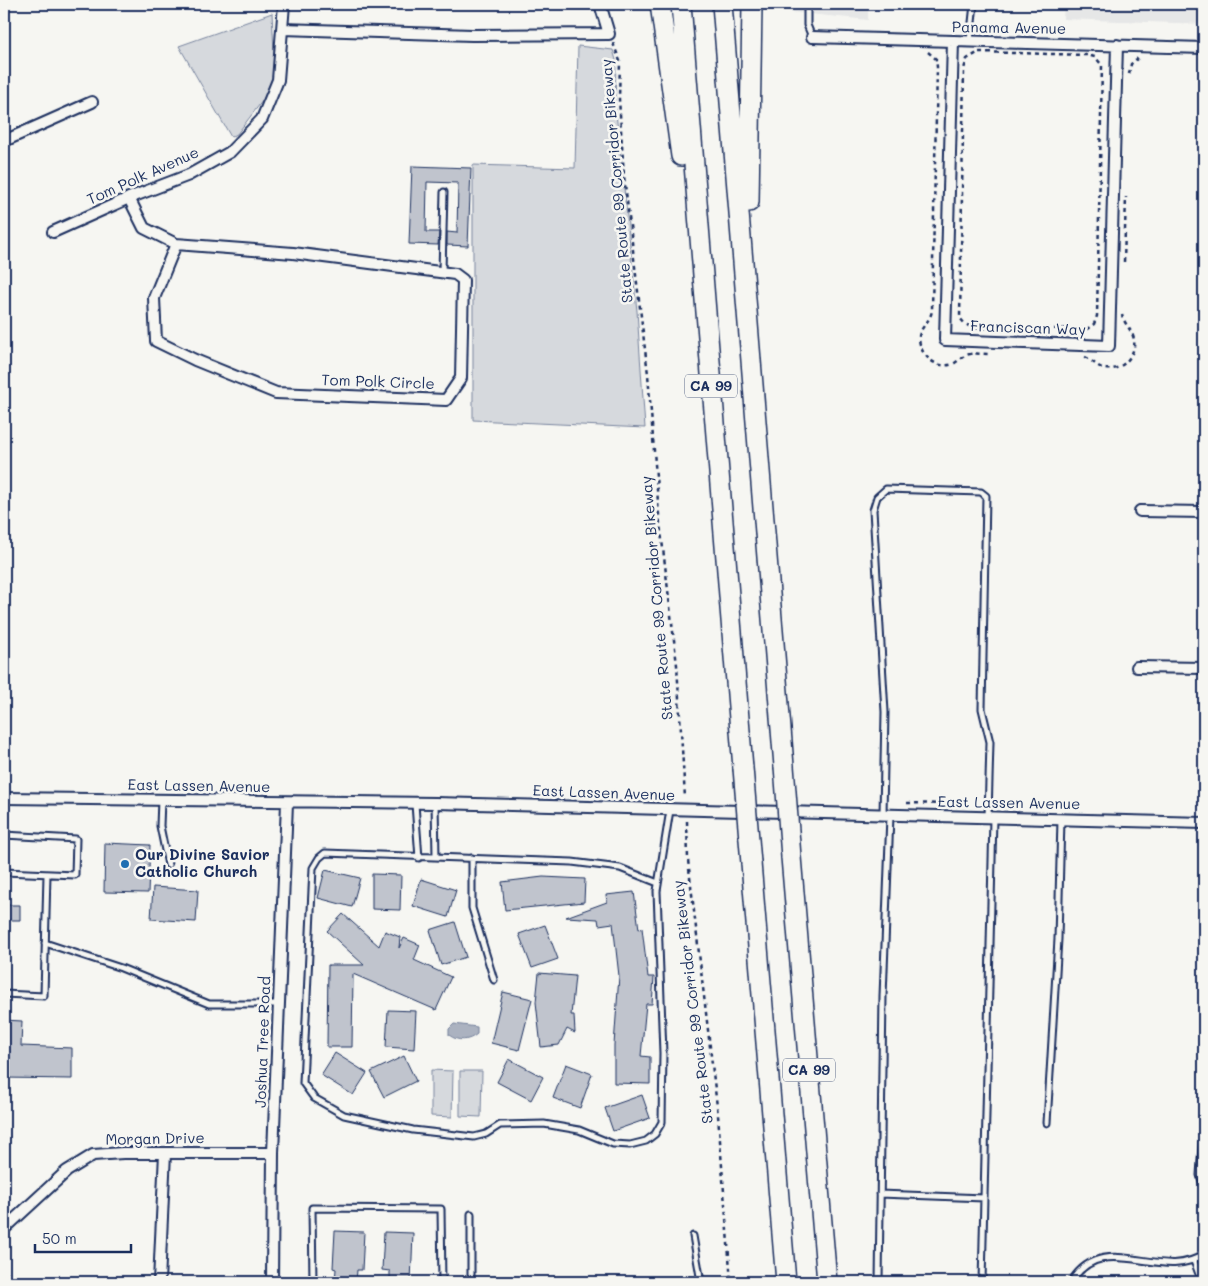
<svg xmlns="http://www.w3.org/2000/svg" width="1208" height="1286" font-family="Mali,sans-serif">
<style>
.built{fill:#e6e7e7}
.green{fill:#d6d9dd;stroke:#78849e}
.water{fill:#abb2c0;stroke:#717e99}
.building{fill:#c0c4cd;stroke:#1b2f5e}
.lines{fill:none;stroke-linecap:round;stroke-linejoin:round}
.service-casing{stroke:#1b2f5e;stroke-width:9}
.minor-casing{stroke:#1b2f5e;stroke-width:14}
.motorway-casing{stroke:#1b2f5e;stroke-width:22}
.path{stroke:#1b2f5e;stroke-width:2.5;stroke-dasharray:4 4;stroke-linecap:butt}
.service{stroke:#f6f6f2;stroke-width:5}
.minor{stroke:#f6f6f2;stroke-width:10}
.motorway{stroke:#f6f6f2;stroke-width:19}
.motorway-bridge-casing{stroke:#1b2f5e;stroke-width:22;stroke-linecap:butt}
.motorway-bridge{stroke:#f6f6f2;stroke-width:19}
.poi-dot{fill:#1f6fb2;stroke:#f6f6f2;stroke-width:2}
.labels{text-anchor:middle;stroke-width:5;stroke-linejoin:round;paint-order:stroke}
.shield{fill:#f6f6f2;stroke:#5d6b8a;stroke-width:1}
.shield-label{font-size:14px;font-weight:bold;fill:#1b2f5e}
.street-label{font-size:15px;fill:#1b2f5e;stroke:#f6f6f2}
.poi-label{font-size:15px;font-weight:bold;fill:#1b2f5e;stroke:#f6f6f2;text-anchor:start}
</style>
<rect width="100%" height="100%" fill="#f6f6f2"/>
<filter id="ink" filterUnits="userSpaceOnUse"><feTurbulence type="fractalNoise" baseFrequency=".02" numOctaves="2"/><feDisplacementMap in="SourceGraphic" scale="10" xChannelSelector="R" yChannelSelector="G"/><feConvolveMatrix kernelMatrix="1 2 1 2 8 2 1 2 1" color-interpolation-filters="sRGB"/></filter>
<g filter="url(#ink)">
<!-- built -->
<path class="built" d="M 791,4 L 868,4 L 868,20 L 790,12 Z
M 1064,4 L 1204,4 L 1204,24 L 1063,19 Z"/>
<!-- green -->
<path class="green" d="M 272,13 L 275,73 L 263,100 L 237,134 L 231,137 L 179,46 Z
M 578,46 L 613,50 L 616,60 L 615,103 L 637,311 L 645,428 L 473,420 L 473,165 L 575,168 Z
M 431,1070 L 453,1071 L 452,1117 L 431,1116 Z
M 460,1071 L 482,1071 L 481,1117 L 460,1116 Z"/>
<!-- water -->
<path class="water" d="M 454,1024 L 477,1027 L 477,1034 C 469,1041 458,1042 449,1035 L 449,1029 Z"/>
<!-- building -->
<path class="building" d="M 412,166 L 471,168 L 468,246 L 447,245 L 447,232 L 457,233 L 458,183 L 427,182 L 426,232 L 439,232 L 438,245 L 409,244 Z
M 105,843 L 150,845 L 148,893 L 104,892 Z
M 325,870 L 360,878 L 352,907 L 318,898 Z
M 372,874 L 401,875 L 400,910 L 372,909 Z
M 543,877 L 585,879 L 584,902 L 505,910 L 502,882 Z
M 421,879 L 456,890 L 448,917 L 413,906 Z
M 153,887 L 198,890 L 196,922 L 151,919 Z
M 634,892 L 639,929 L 642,928 L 648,977 L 654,977 L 652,1004 L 646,1004 L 641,1056 L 650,1057 L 650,1084 L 614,1083 L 614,1045 L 619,976 L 613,923 L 599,925 L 598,919 L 566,917 L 607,902 L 606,895 Z
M 4,905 L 20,905 L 20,920 L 4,920 Z
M 343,914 L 379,946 L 385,931 L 400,937 L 399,948 L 404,938 L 420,945 L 414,960 L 451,977 L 436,1010 L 353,974 L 352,1047 L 327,1047 L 328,965 L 364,965 L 327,931 Z
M 455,922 L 466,957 L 441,965 L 430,930 Z
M 545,925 L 558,959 L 532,968 L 519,934 Z
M 539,973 L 575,976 L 571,1015 L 574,1015 L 575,1033 L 567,1029 L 559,1045 L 541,1047 L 536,1002 Z
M 503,992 L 532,999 L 519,1050 L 491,1043 Z
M 388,1010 L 416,1011 L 414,1049 L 386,1047 Z
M 4,1020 L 22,1021 L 21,1046 L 72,1048 L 72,1079 L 4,1078 Z
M 335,1053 L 367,1073 L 353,1095 L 321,1075 Z
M 404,1056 L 416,1081 L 384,1097 L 371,1072 Z
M 509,1059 L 543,1077 L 531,1100 L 497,1082 Z
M 566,1064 L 592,1074 L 580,1108 L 553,1098 Z
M 642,1095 L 650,1118 L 613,1131 L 605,1108 Z
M 335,1231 L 364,1232 L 362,1270 L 357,1270 L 356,1282 L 335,1282 L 336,1269 L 333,1268 Z
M 384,1232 L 413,1233 L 411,1282 L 390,1282 L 390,1271 L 382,1270 Z"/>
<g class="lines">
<!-- service casing -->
<g class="service-casing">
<path id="service" d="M 807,4 L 807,25 L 812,37
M 970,41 L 974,4
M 442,271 L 444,192
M 161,800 L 160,826 L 168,865
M 435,803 L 436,857
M 415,804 L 419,858
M 883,815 L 885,712 L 873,510 L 877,497 L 886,489 L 981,492 L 986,496 L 982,709 L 990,742 L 988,817
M 4,835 L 76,839 L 75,875 L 4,872
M 472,858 L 472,908 L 494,980
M 658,883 L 620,868 L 572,862 L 325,853 L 319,858 L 313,868 L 303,1083 L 314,1098 L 344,1115 L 413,1130 L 474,1137 L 486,1134 L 500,1125 L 544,1124 L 579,1130 L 613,1144 L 630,1145 L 646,1141 L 655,1134 L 662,1122 L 663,1053 L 657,891 L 670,810
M 45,943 L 121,968 L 209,1004 L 279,1004
M 4,994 L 44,996 L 47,874
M 1204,1116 L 1200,1175 L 1204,1187
M 1047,1123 L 1058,939 L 1061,819
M 880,1194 L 984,1198
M 693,1236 L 701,1282
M 1194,1261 L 1202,1282
M 313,1282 L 312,1208 L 441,1209 L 442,1282
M 471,1282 L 471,1214
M 879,1282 L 883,996 L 890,816
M 982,1282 L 993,818
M 1071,1282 C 1104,1228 1162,1284 1204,1254"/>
</g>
<!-- minor casing -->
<g class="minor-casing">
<path id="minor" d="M 283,29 L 472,35 L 609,34 L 600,4
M 812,37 L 1204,48
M 953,41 L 945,340 L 1109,346 L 1117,45
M 4,141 L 92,102
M 129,198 L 144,228 L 176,244 L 293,253 L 455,274 L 463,280 L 461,378 L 446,400 L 276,393 L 195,360 L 156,341 L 154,298 L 176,244
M 53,232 L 129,198 L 189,175 L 230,152 L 262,119 L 278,80 L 284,4
M 1140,511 L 1204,512
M 1137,667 L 1204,668
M 4,798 L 435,803 L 1204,823
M 4,1229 L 67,1171 L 93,1155 L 123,1153 L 273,1153
M 4,1279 L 6,1282
M 159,1282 L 165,1153
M 272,1282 L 273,1153 L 287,803"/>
</g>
<!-- motorway casing -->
<g class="motorway-casing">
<path id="motorway" d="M 660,4 L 681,156
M 681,4 L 743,768
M 722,4 L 784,766
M 749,202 L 752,4
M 791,857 L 827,1282
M 751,863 L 786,1282"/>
</g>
<!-- path -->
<path class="path" d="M 613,43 L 620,61 L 619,99 L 624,176 L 648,374 L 659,515 L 677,665 L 685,798
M 928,52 L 936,59 L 937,67 L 932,310 C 931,321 920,327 919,337 C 919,355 936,370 953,364 C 959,361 963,355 970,354 C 976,353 983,354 989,354
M 979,52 L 1087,55 L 1095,57 L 1102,65 L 1097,316 L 1094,324 L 1087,329 L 973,328 L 965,324 L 960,318 L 964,69 L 967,59 Z
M 1129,74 L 1131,64 L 1138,58
M 1124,262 L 1126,197
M 1085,357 C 1092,360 1097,367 1105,369 C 1123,372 1139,352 1133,336 C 1130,328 1124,323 1122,315
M 907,803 L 946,804
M 687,821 L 688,860 L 718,1115 L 731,1282"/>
<!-- service -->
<use href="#service" class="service"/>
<!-- minor -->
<use href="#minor" class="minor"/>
<!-- motorway -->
<use href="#motorway" class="motorway"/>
<!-- motorway-bridge casing -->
<g class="motorway-bridge-casing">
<path id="motorway-bridge" d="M 784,766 L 791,857
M 743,768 L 751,863"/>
</g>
<!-- motorway-bridge -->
<use href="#motorway-bridge" class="motorway-bridge"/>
</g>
</g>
<!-- markers -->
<circle class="poi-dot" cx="125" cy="864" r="5"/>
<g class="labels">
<!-- shield labels -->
<g class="shield">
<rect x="685" y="374.5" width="52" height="23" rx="4"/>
<rect x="783" y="1058.5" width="52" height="23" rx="4"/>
</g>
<g class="shield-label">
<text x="711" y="391">CA 99</text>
<text x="809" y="1075">CA 99</text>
</g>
<!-- street labels -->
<g class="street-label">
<text transform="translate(1009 28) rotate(1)" y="5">Panama Avenue</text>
<text transform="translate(143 176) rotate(-24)" y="5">Tom Polk Avenue</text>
<text transform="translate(617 181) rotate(-95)" y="5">State Route 99 Corridor Bikeway</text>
<text transform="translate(1028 328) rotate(2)" y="5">Franciscan Way</text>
<text transform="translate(378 382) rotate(2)" y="5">Tom Polk Circle</text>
<text transform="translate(657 598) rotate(-95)" y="5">State Route 99 Corridor Bikeway</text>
<text transform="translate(199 786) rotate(1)" y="5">East Lassen Avenue</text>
<text transform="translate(604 793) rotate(2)" y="5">East Lassen Avenue</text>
<text transform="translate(1009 803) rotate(1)" y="5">East Lassen Avenue</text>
<text transform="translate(693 1002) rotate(-97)" y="5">State Route 99 Corridor Bikeway</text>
<text transform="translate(263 1042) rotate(-88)" y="5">Joshua Tree Road</text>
<text transform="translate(155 1139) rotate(-1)" y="5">Morgan Drive</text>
</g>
<!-- poi labels -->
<g class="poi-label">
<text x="135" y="860">Our Divine Savior<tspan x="135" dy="17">Catholic Church</tspan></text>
</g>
</g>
<!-- margin -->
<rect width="1208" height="1286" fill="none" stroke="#f6f6f2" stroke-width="20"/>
<rect x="10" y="10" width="1188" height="1266" fill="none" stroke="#1b2f5e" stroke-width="2" filter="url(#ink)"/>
<!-- scale -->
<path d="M35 1244v8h96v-8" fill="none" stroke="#1b2f5e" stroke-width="2.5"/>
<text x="42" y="1244" font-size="15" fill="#1b2f5e" stroke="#f6f6f2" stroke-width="4" paint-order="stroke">50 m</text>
</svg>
